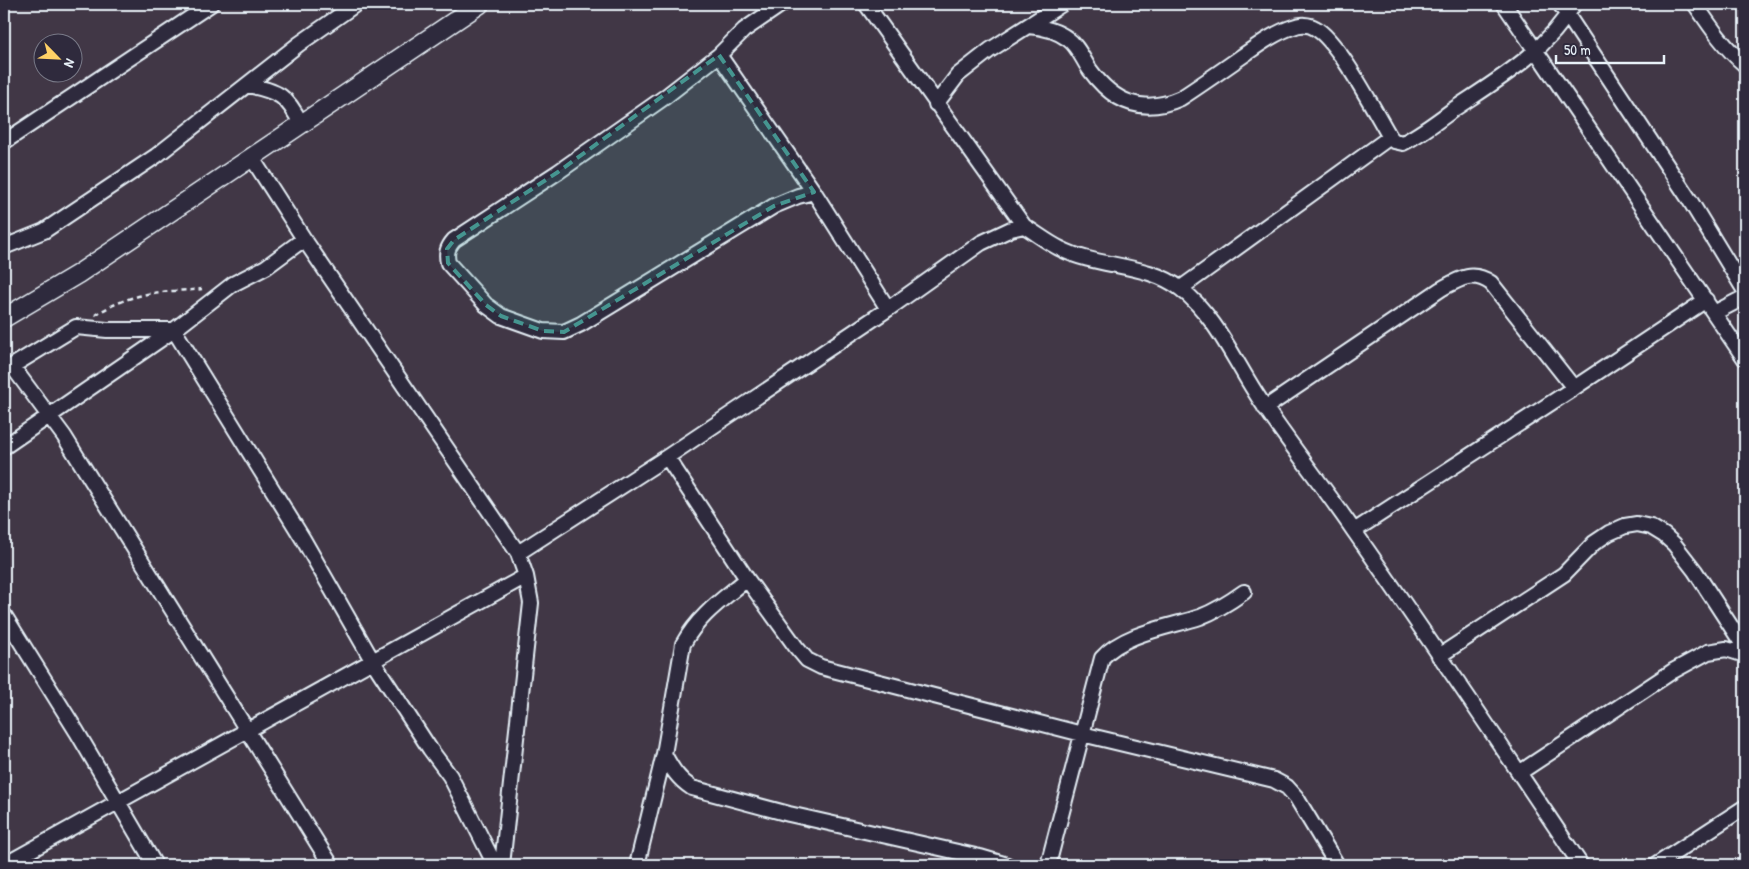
<svg xmlns="http://www.w3.org/2000/svg" width="1749" height="869" font-family="'Patrick Hand',sans-serif">
<style>
.lines{fill:none;stroke-linecap:round;stroke-linejoin:round}
.minor-casing{stroke:#e8f1f8;stroke-width:18}
.tertiary-casing{stroke:#e8f1f8;stroke-width:21}
.path{stroke:#e8f1f8;stroke-width:2.5;stroke-dasharray:5 4;stroke-linecap:butt}
.minor{stroke:#2f2a3d;stroke-width:14}
.tertiary{stroke:#2f2a3d;stroke-width:18}
.marked{fill:#459590;fill-opacity:0.2;stroke:#459590;stroke-width:4;stroke-dasharray:10 6;stroke-linejoin:round}
</style>
<rect width="100%" height="100%" fill="#413746"/>
<filter id="ink" filterUnits="userSpaceOnUse"><feTurbulence type="fractalNoise" baseFrequency=".02" numOctaves="2"/><feDisplacementMap in="SourceGraphic" scale="10" xChannelSelector="R" yChannelSelector="G"/><feConvolveMatrix kernelMatrix="1 2 1 2 8 2 1 2 1" color-interpolation-filters="sRGB"/></filter>
<g filter="url(#ink)">
<g class="lines">
<!-- minor casing -->
<g class="minor-casing">
<path id="minor" d="M 782,4 L 744,30 L 719,55 L 814,192 L 888,309
M 866,4 L 1024,226
M 1504,4 L 1745,359
M 1560,4 L 1689,199 L 1745,291
M 1695,4 C 1710,26 1724,47 1745,65
M 1028,26 C 1042,27 1056,30 1068,39 C 1078,46 1083,60 1090,70 C 1114,103 1143,115 1181,98 C 1201,85 1221,71 1241,57 C 1257,46 1274,33 1293,27 C 1300,24 1309,24 1315,28 C 1338,40 1375,112 1390,137 L 1394,141 L 1403,143 C 1421,134 1438,121 1454,109 C 1499,79 1546,52 1574,4
M 719,55 L 665,97 L 558,172 L 454,240 C 447,248 446,253 448,263 L 486,305 L 501,316 L 543,331 L 564,332 L 581,324 L 774,206 L 798,196 L 814,192
M 248,85 C 279,92 287,95 301,124
M 936,104 L 958,75 L 990,50 L 1062,4
M 4,142 L 211,4
M 252,158 L 304,239 L 518,553 L 526,576 L 531,603 L 502,865
M 304,239 L 266,267 L 233,284 L 174,330 L 303,539 L 372,660 L 430,749 L 450,776 L 495,865
M 4,247 L 44,231 L 156,156 L 299,44 L 356,4
M 1181,288 L 1390,137
M 1714,313 L 1745,297
M 12,366 L 64,436 L 331,865
M 1265,408 L 1441,289 C 1459,279 1472,270 1491,283 L 1574,388
M 4,447 L 174,330 L 107,330 L 76,327 L 4,371
M 667,457 L 747,579 L 796,647 L 807,660 L 821,667 L 1082,734 L 1274,780 L 1287,787 L 1296,797 L 1337,865
M 1354,531 L 1574,388 L 1706,300
M 518,553 L 667,457 L 888,309 L 981,243 L 1011,229 L 1024,226 C 1036,233 1048,243 1061,249 C 1098,268 1148,263 1181,289 C 1219,318 1239,372 1267,410 C 1295,451 1326,490 1354,531 C 1431,641 1506,753 1581,865
M 4,615 L 77,732 L 155,865
M 1439,656 L 1564,574 L 1594,543 L 1609,533 L 1625,526 L 1637,524 L 1651,527 L 1664,535 L 1674,544 L 1695,571 L 1745,648
M 664,754 L 683,644 C 699,615 722,600 747,579
M 1519,773 L 1673,671 L 1708,652 L 1726,649 L 1745,655
M 4,865 L 526,576
M 637,865 L 664,754 C 672,769 678,779 692,788 L 789,814 L 980,857 L 1007,865
M 1048,865 L 1102,658 C 1124,633 1170,627 1200,617 C 1216,611 1230,602 1244,592
M 1656,865 L 1745,807"/>
</g>
<!-- tertiary casing -->
<g class="tertiary-casing">
<path id="tertiary" d="M 4,318 L 78,274 L 480,4"/>
</g>
<!-- path -->
<path class="path" d="M 95,315 C 116,302 138,294 162,292 C 175,290 189,291 202,289"/>
<!-- minor -->
<use href="#minor" class="minor"/>
<!-- tertiary -->
<use href="#tertiary" class="tertiary"/>
</g>
</g>
<!-- marked area -->
<path class="marked" d="M 719,55 L 814,192 L 774,206 L 564,332 L 543,331 L 501,316 L 486,305 L 448,263 L 447,249 L 454,240 L 558,172 Z"/>
<!-- margin -->
<rect width="1749" height="869" fill="none" stroke="#2f2a3d" stroke-width="20"/>
<rect x="10" y="10" width="1729" height="849" fill="none" stroke="#e8f1f8" stroke-width="2" filter="url(#ink)"/>
<!-- north arrow -->
<g transform="translate(58 58) rotate(114)"><circle r="24" fill="#2f2a3d" stroke="#797a88"/>
<path d="M0-4L9 19L0 12L-9 19Z" fill="#ffd166"/>
<text y="-8" font-size="14" font-weight="bold" text-anchor="middle" fill="#e8f1f8">N</text>
</g>
<!-- scale -->
<path d="M1556 55v8h108v-8" fill="none" stroke="#e8f1f8" stroke-width="2.5"/>
<text x="1564" y="55" font-size="15" fill="#e8f1f8" stroke="#2f2a3d" stroke-width="4" paint-order="stroke">50 m</text>
</svg>
